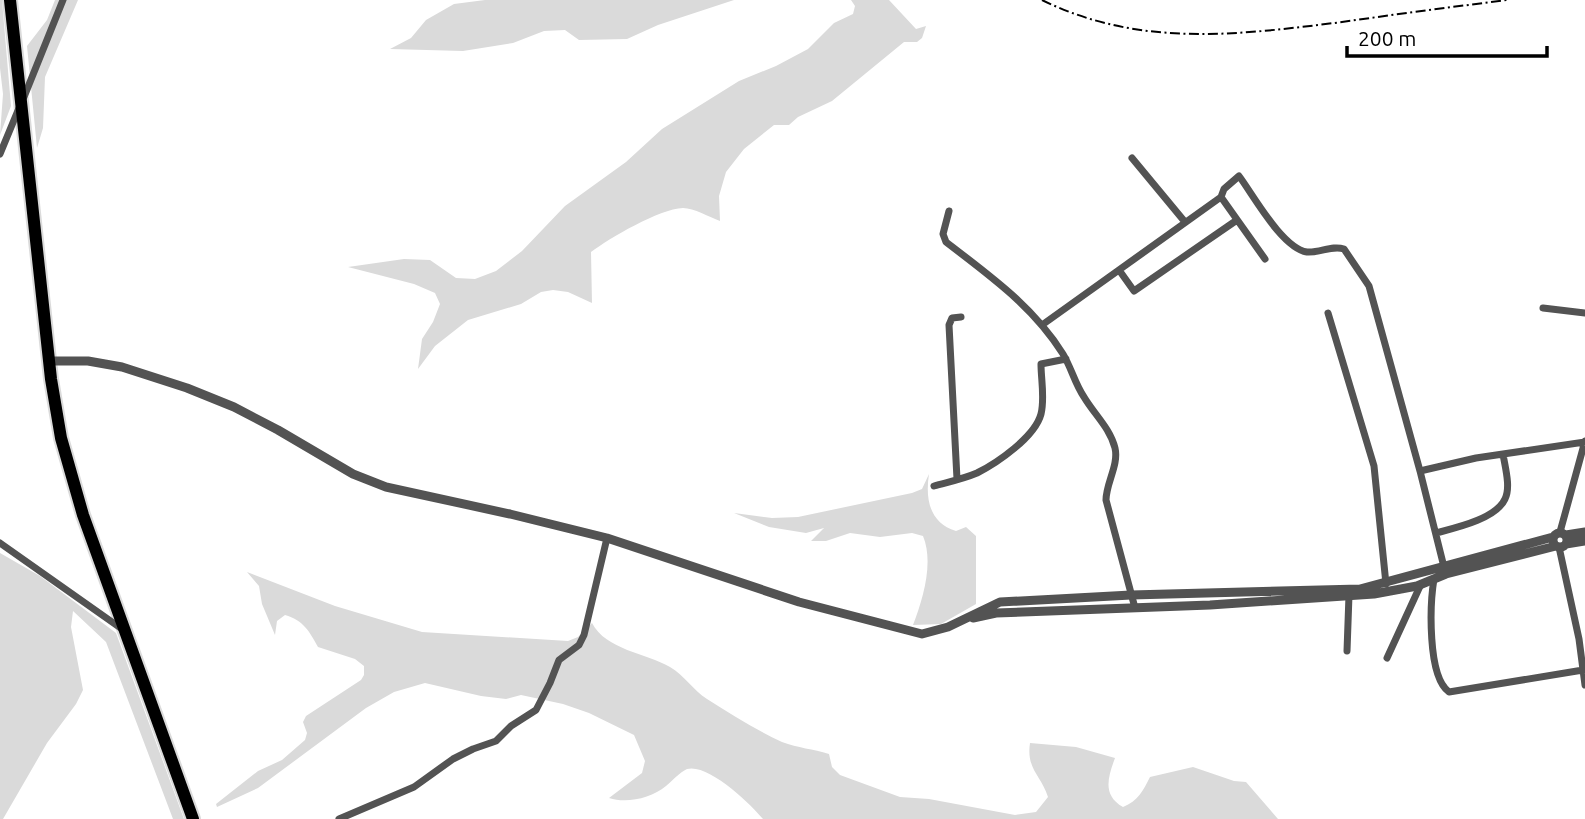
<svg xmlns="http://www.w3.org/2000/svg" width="1585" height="819" font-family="Ubuntu,sans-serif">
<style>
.green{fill:#dadada}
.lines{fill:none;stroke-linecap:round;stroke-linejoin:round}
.primary-casing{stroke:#dbdbdb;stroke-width:16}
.minor{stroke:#535353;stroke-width:7}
.tertiary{stroke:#535353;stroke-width:9}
.primary{stroke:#000;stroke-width:12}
.rail{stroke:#000;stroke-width:2;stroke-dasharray:10 3.5 2 3.5;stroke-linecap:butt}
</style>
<rect width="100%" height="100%" fill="#fff"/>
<!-- green -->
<path class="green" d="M 0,0 L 2,0 L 11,106 L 0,135 L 3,94 L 0,68 Z
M 55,0 L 78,0 L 45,77 L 43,128 L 37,148 L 27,46 L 47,20 Z
M 485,0 L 734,0 L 658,25 L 627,39 L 579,40 L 565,30 L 544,31 L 513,43 L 463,51 L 390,49 L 411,38 L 426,20 L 454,4 Z
M 851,0 L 889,0 L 916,29 L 926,26 L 922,38 L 917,42 L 904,42 L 832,101 L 798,117 L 789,125 L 774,125 L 744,149 L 726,172 L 719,196 L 720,221 C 709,217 694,208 683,208 C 659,209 610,238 591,252 L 592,303 L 568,292 L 553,290 L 541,292 L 521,304 L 468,320 L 435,346 L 418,369 L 422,339 L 433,322 L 440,304 L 435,293 L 414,284 L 348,267 L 404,259 L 430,260 L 456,278 L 475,279 L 496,271 L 522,251 L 565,206 L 626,162 L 662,129 L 739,81 L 776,66 L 808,49 L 834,23 L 853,14 L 855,6 Z
M 929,474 C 925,500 930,523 956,531 L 966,527 L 976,536 L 976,604 L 941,624 L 913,625 C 923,599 934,562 923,536 L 912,533 L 880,537 L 850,533 L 826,541 L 811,541 L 824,528 L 806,533 L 769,527 L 734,513 L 772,518 L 798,517 L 912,493 L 922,489 Z
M 0,553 L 40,576 L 116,633 L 184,819 L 173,819 L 106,642 L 73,611 L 71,627 L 83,690 L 76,704 L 47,743 L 3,819 L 0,819 Z
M 247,572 L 335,606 L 422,632 L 568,641 L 578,637 L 592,623 C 606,650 646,653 670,667 C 685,676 693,690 707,699 C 731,714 756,730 782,742 C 798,748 813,749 829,754 L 832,767 L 840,775 L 900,797 L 929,799 L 1015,815 L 1036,812 L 1048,797 C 1041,775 1026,769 1030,743 L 1076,747 L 1115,758 C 1108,777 1102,795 1123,807 C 1138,801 1143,791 1150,777 L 1193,767 L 1234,781 L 1246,782 L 1278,819 L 763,819 C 751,804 708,763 687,769 C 680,772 672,781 666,786 C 651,798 627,804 609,798 L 642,773 L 645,761 L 634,735 L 589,713 L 563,704 L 521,695 L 506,699 L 481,696 L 425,683 L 394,692 L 366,708 L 258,788 L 217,807 L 216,804 L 258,771 L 282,760 L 305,740 L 307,733 L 303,722 L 306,716 L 361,680 L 364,675 L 364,666 L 355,659 L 318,647 C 310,632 303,620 285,615 L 277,621 L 275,635 L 262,604 L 259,586 Z"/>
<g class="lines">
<!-- primary casing -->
<g class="primary-casing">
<path id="primary" d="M 10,0 L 51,379 L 61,438 L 83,515 L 193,819"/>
</g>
<!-- minor -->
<path class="minor" d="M 24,97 L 63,0
M 0,154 L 19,108
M 1132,158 L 1185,222
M 1221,197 L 1265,259
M 949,211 L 943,234 L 946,242 C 990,276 1033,306 1063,354 C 1071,367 1075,384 1084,397 C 1094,414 1110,428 1115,448 C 1119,465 1106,483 1106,500 L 1135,608
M 1119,270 L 1134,291 L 1237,220
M 1543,308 L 1585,313
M 1328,313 L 1374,466 L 1386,584
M 1042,325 L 1221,197 L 1224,189 L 1239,176 C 1254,196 1282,248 1307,252 C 1320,253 1332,245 1344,249 L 1369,286 L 1420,471 L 1445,571
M 1420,471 L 1476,458 L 1585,442
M 957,479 L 949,325 L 952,318 L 961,317
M 934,486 C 948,482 963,479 977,473 C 997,463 1035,437 1041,414 C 1045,398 1041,380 1041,364 L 1066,359
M 1560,532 L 1585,441
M 1436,533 C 1455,528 1496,519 1505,499 C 1511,487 1505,467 1503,454
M 0,543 L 122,629
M 1559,547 L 1579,639 L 1585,685
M 1434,579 C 1430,603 1427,676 1449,692 L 1583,670
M 1347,651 L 1349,595
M 1387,658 L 1421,584
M 339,819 L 414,787 L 453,759 L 473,749 L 496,741 L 511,726 L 536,710 L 550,683 L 559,660 L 579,645 L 584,635 L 607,538"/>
<!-- tertiary -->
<path class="tertiary" d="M 49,361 L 88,361 L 122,367 L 187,388 L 234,407 L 278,430 L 353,474 L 386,487 L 510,514 L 607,538 L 799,602 L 922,634 L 948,627 L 1000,602 L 1131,595 L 1360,589 L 1553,537
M1553 540a7 7 0 1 1 14 0a7 7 0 1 1-14 0Z
M 1566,535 L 1585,532
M 1566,544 L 1585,541
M 973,618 L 996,613 L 1210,605 L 1374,594 L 1417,586 L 1446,574 L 1556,546"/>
<!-- primary -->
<use href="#primary" class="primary"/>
<!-- rail -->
<path class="rail" d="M 1042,0 C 1140,48 1238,35 1342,22 C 1397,14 1452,7 1507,0"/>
</g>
<!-- scale -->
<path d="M1347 46v10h200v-10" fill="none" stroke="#000000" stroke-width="3.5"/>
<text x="1358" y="46" font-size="21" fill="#000000" stroke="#ffffff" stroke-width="5" paint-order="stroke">200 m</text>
</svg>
